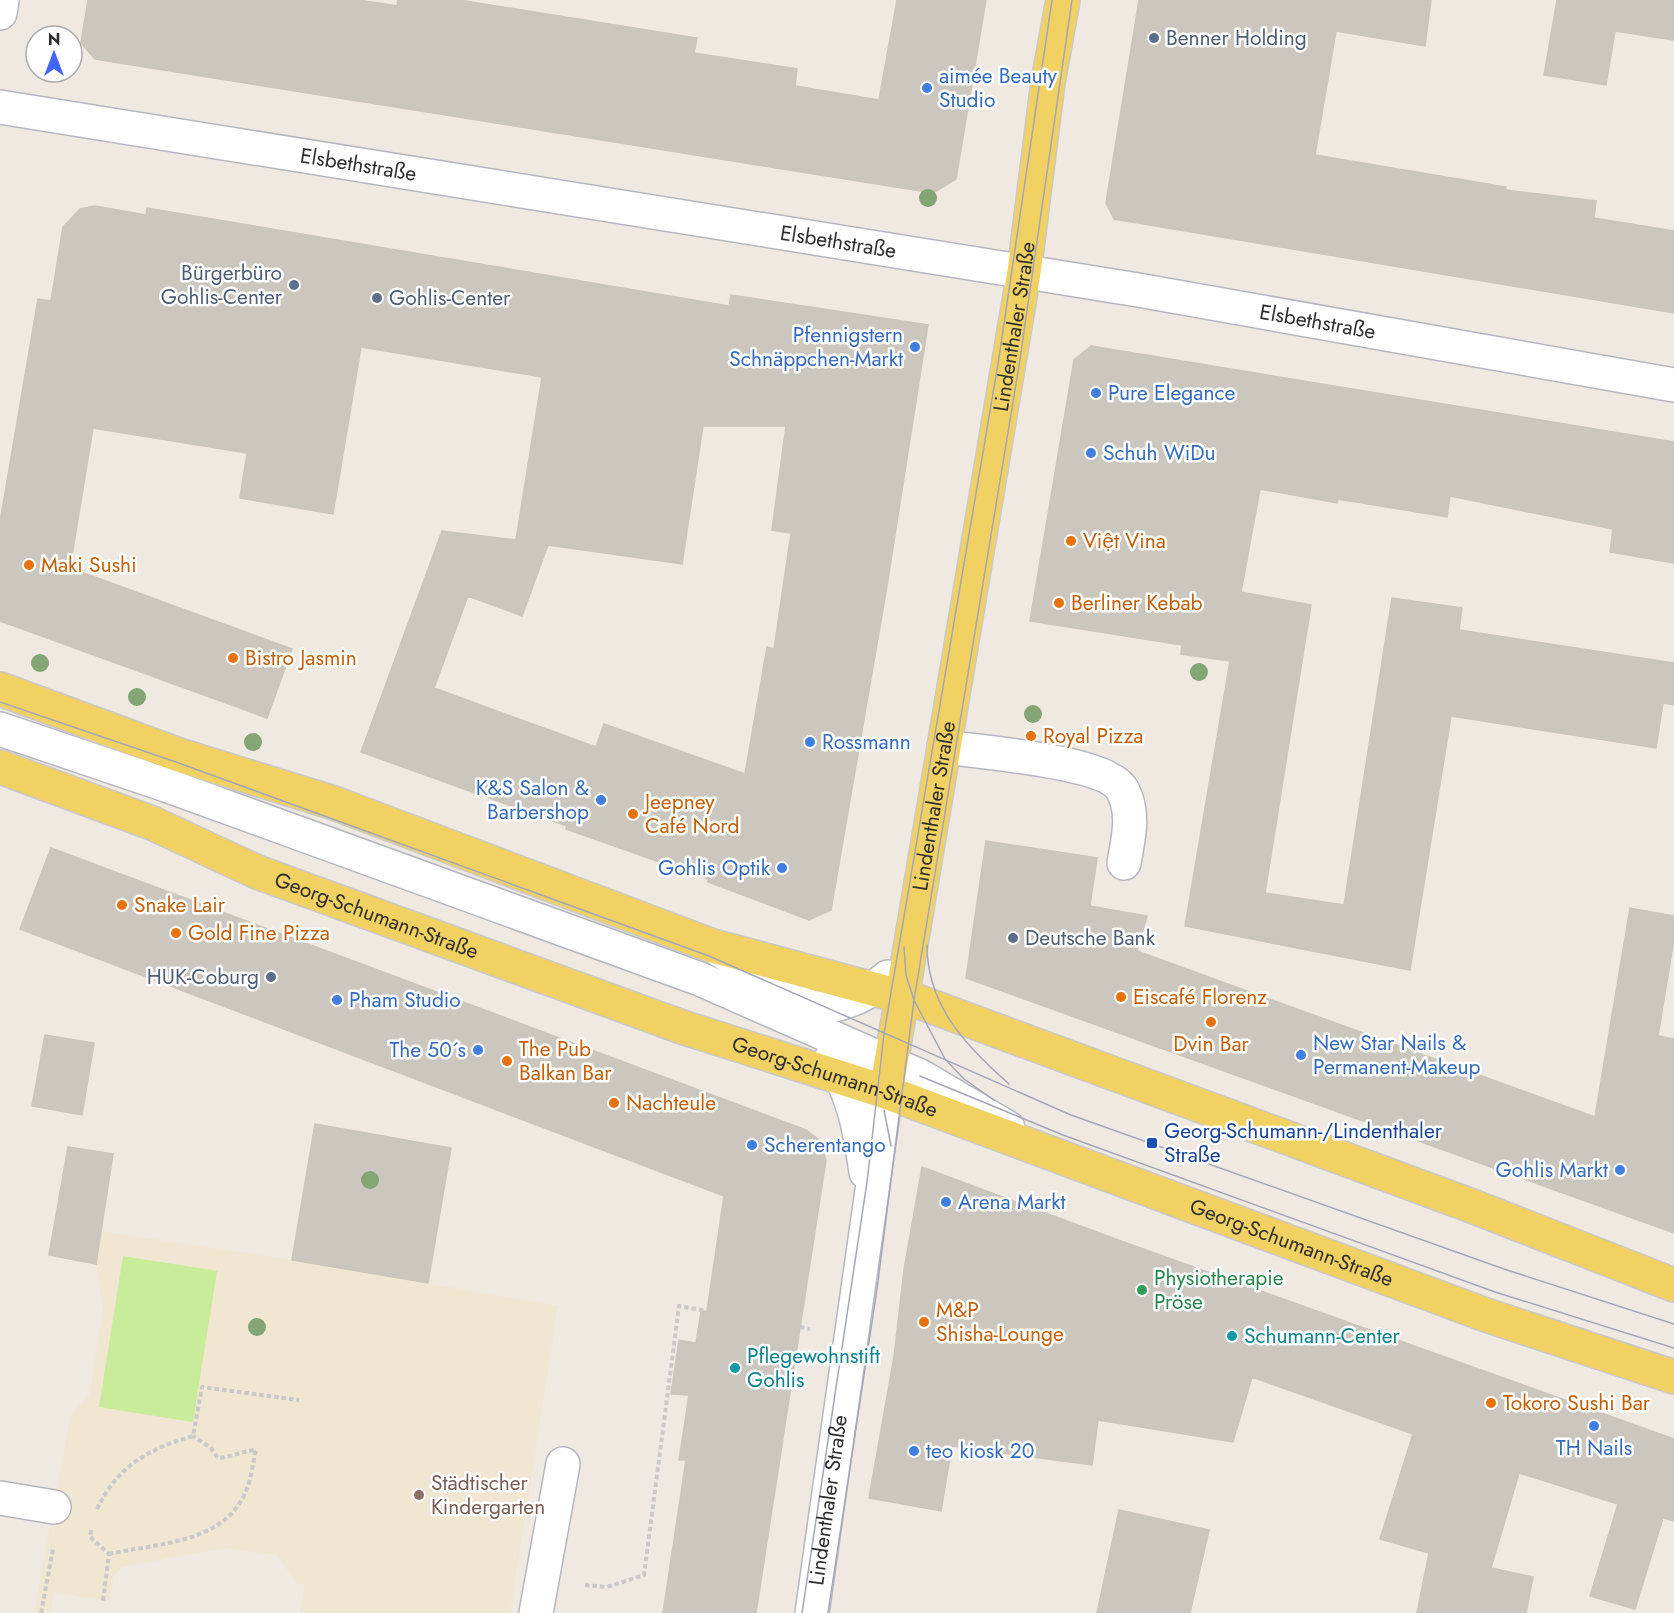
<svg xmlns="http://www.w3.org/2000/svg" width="1674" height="1613" font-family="Jost,sans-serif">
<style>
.education{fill:#f0e6d1}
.pitch{fill:#c9ec9a}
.building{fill:#cbc7bf;stroke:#cbc5ba;stroke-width:1.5;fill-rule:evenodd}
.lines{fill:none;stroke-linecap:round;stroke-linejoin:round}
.minor-casing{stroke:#b4b7c1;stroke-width:36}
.major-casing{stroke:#c9c9c9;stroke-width:36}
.path{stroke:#c9c9c9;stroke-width:4;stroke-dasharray:4.5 3;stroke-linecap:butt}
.minor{stroke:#fff;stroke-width:33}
.major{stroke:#f2d163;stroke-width:33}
.tram{stroke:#a3a6b8;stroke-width:1.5}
.tree{fill:#84a574}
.service-dot{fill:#5c6f8a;stroke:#fff;stroke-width:2}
.shop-dot{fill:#3f7fe0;stroke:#fff;stroke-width:2}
.food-dot{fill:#e8710a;stroke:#fff;stroke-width:2}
.transit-dot{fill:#1a4fb4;stroke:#fff;stroke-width:2}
.leisure-dot{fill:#2e9e5b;stroke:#fff;stroke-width:2}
.culture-dot{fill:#0f9aa8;stroke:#fff;stroke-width:2}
.education-dot{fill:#8d6e63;stroke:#fff;stroke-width:2}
.labels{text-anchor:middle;stroke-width:5;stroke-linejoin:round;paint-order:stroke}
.service-label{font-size:21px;fill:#4e5e75;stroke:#fff;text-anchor:start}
.shop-label{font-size:21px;fill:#366cbe;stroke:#fff;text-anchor:start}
.street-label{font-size:21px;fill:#2e2e2e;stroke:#fff}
.food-label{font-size:21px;fill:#c56008;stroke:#fff;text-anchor:start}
.transit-label{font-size:21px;fill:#164399;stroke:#fff;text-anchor:start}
.leisure-label{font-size:21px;fill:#27864d;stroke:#fff;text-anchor:start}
.culture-label{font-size:21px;fill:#0d838f;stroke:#fff;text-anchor:start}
.education-label{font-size:21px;fill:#785e54;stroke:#fff;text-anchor:start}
</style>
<rect width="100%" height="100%" fill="#efe9e1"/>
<!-- education -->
<path class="education" d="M 100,1231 L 292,1260 L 558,1306 L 510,1613 L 300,1613 L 305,1585 L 297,1584 L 277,1555 L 225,1548 L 123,1567 L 114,1575 L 109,1602 L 54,1592 L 50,1613 L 34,1613 L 71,1414 L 89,1396 L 103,1309 L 96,1264 Z"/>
<!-- pitch -->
<path class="pitch" d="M 123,1256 L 217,1271 L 193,1422 L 99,1407 Z"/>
<!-- building -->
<path class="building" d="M 88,0 L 359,0 L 397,6 L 398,0 L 459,0 L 697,38 L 694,53 L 797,69 L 795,86 L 879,100 L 897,0 L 986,0 L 956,179 L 933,193 L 95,59 L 81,43 Z
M 1139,0 L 1431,0 L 1425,46 L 1336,31 L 1315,155 L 1506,187 L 1505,190 L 1596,201 L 1594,218 L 1674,231 L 1674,313 L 1114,219 L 1106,203 Z
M 1557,0 L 1674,0 L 1674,40 L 1615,31 L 1606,85 L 1544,75 Z
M 95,206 L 146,215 L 147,208 L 729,306 L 731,295 L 928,325 L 886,592 L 831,910 L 809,920 L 708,882 L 708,879 L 566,829 L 567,826 L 361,752 L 442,531 L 516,540 L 542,377 L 361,347 L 333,514 L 240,498 L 247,453 L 93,428 L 70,568 L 292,649 L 267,718 L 0,621 L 0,522 L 38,299 L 51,301 L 63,227 L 80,209 ZM 703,426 L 786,426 L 772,530 L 791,533 L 774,649 L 767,647 L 745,774 L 604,724 L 596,747 L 434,688 L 468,596 L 522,616 L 548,545 L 682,564 Z
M 1091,346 L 1674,442 L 1674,563 L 1610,552 L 1613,529 L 1450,496 L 1447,517 L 1338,499 L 1337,503 L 1260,489 L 1241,592 L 1311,605 L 1265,893 L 1344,905 L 1392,598 L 1462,608 L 1459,630 L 1674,663 L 1674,705 L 1663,703 L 1656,748 L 1451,716 L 1410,970 L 1185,926 L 1230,661 L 1181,654 L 1182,645 L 1030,621 L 1074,360 Z
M 986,841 L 1097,858 L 1090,906 L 1147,916 L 1137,951 L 1595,1117 L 1630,908 L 1674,916 L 1674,939 L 1658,1036 L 1674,1039 L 1674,1233 L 966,978 Z
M 51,848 L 806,1130 L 819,1140 L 826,1160 L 756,1613 L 663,1613 L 686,1460 L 679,1460 L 689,1395 L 671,1394 L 679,1340 L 696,1343 L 701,1312 L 707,1311 L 724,1196 L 20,929 Z
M 45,1035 L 94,1043 L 82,1115 L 32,1106 Z
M 315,1124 L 451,1148 L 428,1283 L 292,1260 Z
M 68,1147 L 113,1154 L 96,1264 L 49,1255 Z
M 922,1167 L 1121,1241 L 1674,1439 L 1674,1521 L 1663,1518 L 1635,1609 L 1590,1596 L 1618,1504 L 1519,1473 L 1491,1568 L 1533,1577 L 1526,1613 L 1417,1613 L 1429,1553 L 1380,1539 L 1413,1434 L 1252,1377 L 1233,1442 L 1098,1420 L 1092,1465 L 952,1446 L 941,1511 L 869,1498 L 894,1357 L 904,1270 Z
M 1119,1510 L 1209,1530 L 1190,1613 L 1097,1613 Z"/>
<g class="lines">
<!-- minor casing -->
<g class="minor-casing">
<g id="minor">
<path d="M 0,13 L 2,0"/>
<path id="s1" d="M 0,107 L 1138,290 L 1674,385"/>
<path d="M 0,729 L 166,785 L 700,979 L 920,1076 L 1008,1128"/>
<path d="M 944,747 C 978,752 1108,761 1123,791 C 1135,815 1128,839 1124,863"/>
<path d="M 721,951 L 809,1007"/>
<path d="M 787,1009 C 825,1011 859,1003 888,977"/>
<path d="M 831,1059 C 854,1095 860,1130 866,1172"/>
<path d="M 0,1498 L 54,1507"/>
<path d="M 536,1613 L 563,1464"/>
<path id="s2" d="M 812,1613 L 886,1092"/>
</g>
</g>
<!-- major casing -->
<g class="major-casing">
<g id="major">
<path d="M 0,689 L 179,755 L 334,803 L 713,946 L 914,1000 L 1472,1206 L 1674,1285"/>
<path id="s3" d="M 0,767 L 152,823 L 257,872 L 682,1027 L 886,1092 L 1486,1315 L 1674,1377"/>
<path id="s4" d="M 886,1092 L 1024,272 L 1048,82 L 1063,0"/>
</g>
</g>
<!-- path -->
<path class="path" d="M 800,1327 L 810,1329
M 97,1509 C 118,1465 149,1449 193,1436 L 202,1387 L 299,1400
M 91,1530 L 90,1537 L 109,1554 L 103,1601
M 109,1554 C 152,1544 218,1544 242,1499 C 251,1484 252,1466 256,1450 C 242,1451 232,1457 218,1458 L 211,1448 L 193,1436
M 585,1585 L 607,1587 L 644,1575 L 679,1306 L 707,1311
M 41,1613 L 53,1549"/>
<!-- minor -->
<use href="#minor" class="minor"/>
<!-- major -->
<use href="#major" class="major"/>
<!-- tram -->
<path class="tram" d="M 0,702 L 176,762 L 709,956 L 1071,1115 L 1504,1269 L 1674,1324
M 927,945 C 927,1006 966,1046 1009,1084
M 904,947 L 906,975 L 914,1000 L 945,1059 L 964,1079 L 994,1100
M 920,1076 L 1063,1135 L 1495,1292 L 1674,1348
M 884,1110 L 891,1146
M 802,1613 L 867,1182 L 884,1034 L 998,364 L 1052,0
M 828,1613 L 877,1289 L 914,1000 L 1019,366 L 1072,0"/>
</g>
<!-- trees -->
<g class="tree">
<circle cx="928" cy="198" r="9"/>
<circle cx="40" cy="663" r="9"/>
<circle cx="1199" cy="672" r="9"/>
<circle cx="137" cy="697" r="9"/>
<circle cx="1033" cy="714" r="9"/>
<circle cx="253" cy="742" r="9"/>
<circle cx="370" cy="1180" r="9"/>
<circle cx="257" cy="1327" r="9"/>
</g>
<!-- markers -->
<g class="service-dot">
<circle cx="1154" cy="38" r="6"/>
<circle cx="294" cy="285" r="6"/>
<circle cx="377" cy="298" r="6"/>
<circle cx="1013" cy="938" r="6"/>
<circle cx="271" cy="977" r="6"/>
</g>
<g class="shop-dot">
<circle cx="927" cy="88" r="6"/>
<circle cx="915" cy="347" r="6"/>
<circle cx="1096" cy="393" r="6"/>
<circle cx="1091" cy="453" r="6"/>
<circle cx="810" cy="742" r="6"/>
<circle cx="601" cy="800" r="6"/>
<circle cx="782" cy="868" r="6"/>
<circle cx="337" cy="1000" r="6"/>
<circle cx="478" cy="1050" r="6"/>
<circle cx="1301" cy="1055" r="6"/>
<circle cx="752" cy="1145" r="6"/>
<circle cx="1620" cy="1170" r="6"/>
<circle cx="946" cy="1202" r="6"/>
<circle cx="1594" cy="1426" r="6"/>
<circle cx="914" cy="1451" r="6"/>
</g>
<g class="food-dot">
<circle cx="1071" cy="541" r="6"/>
<circle cx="29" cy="565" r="6"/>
<circle cx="1059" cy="603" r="6"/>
<circle cx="233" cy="658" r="6"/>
<circle cx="1031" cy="736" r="6"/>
<circle cx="633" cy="814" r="6"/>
<circle cx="122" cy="905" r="6"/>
<circle cx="176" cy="933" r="6"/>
<circle cx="1121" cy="997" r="6"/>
<circle cx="1211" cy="1022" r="6"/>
<circle cx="507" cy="1061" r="6"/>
<circle cx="614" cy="1103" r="6"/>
<circle cx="924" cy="1322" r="6"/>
<circle cx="1491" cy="1403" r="6"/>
</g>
<rect class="transit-dot" x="1146" y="1137" width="12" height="12" rx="3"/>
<circle class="leisure-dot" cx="1142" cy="1290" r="6"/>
<g class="culture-dot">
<circle cx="1232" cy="1336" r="6"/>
<circle cx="735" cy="1368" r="6"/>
</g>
<circle class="education-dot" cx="419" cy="1495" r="6"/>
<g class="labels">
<!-- service labels -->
<g class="service-label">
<text x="1166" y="45">Benner Holding</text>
<text x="282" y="280" text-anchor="end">Bürgerbüro<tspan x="282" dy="24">Gohlis-Center</tspan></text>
<text x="389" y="305">Gohlis-Center</text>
<text x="1025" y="945">Deutsche Bank</text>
<text x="259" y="984" text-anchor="end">HUK-Coburg</text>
</g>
<!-- shop labels -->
<g class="shop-label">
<text x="939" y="83">aimée Beauty<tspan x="939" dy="24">Studio</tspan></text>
<text x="903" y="342" text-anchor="end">Pfennigstern<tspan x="903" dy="24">Schnäppchen-Markt</tspan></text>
<text x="1108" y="400">Pure Elegance</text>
<text x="1103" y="460">Schuh WiDu</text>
<text x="822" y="749">Rossmann</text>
<text x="589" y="795" text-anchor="end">K&amp;S Salon &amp;<tspan x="589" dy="24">Barbershop</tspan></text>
<text x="770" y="875" text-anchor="end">Gohlis Optik</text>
<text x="349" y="1007">Pham Studio</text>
<text x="1313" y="1050">New Star Nails &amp;<tspan x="1313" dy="24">Permanent-Makeup</tspan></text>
<text x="466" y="1057" text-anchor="end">The 50´s</text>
<text x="764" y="1152">Scherentango</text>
<text x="1608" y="1177" text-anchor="end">Gohlis Markt</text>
<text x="958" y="1209">Arena Markt</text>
<text x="1594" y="1455" text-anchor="middle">TH Nails</text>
<text x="926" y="1458">teo kiosk 20</text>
</g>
<!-- street labels -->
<g class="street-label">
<text dy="7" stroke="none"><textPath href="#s1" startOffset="363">Elsbethstraße</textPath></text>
<text dy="7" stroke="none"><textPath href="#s1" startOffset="849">Elsbethstraße</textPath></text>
<text dy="7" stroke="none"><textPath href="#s1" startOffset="1335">Elsbethstraße</textPath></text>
<text dy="7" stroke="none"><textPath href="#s4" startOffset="776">Lindenthaler Straße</textPath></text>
<text dy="7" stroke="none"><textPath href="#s4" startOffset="290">Lindenthaler Straße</textPath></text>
<text dy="7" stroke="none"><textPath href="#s3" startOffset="405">Georg-Schumann-Straße</textPath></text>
<text dy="7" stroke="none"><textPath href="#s3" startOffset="891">Georg-Schumann-Straße</textPath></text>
<text dy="7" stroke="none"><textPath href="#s3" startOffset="1377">Georg-Schumann-Straße</textPath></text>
<text dy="7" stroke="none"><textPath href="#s2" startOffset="114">Lindenthaler Straße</textPath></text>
</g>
<!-- food labels -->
<g class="food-label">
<text x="1083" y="548">Việt Vina</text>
<text x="41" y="572">Maki Sushi</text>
<text x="1071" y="610">Berliner Kebab</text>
<text x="245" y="665">Bistro Jasmin</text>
<text x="1043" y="743">Royal Pizza</text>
<text x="645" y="809">Jeepney<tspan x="645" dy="24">Café Nord</tspan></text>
<text x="134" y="912">Snake Lair</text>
<text x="188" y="940">Gold Fine Pizza</text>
<text x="1133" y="1004">Eiscafé Florenz</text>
<text x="1211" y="1051" text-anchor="middle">Dvin Bar</text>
<text x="519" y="1056">The Pub<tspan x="519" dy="24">Balkan Bar</tspan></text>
<text x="626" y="1110">Nachteule</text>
<text x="936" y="1317">M&amp;P<tspan x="936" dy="24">Shisha-Lounge</tspan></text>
<text x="1503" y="1410">Tokoro Sushi Bar</text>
</g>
<!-- transit labels -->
<g class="transit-label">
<text x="1164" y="1138">Georg-Schumann-/Lindenthaler<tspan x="1164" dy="24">Straße</tspan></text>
</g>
<!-- leisure labels -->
<g class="leisure-label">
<text x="1154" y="1285">Physiotherapie<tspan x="1154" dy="24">Pröse</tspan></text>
</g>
<!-- culture labels -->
<g class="culture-label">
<text x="1244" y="1343">Schumann-Center</text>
<text x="747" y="1363">Pflegewohnstift<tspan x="747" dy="24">Gohlis</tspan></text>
</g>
<!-- education labels -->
<g class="education-label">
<text x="431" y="1490">Städtischer<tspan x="431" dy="24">Kindergarten</tspan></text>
</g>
</g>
<!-- north arrow -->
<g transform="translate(54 54)"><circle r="28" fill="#ffffff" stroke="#ababab" stroke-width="1.5"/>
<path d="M0-4.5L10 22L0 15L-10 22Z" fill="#4264fb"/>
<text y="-9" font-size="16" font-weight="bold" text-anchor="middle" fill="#2e2e2e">N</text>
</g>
</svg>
